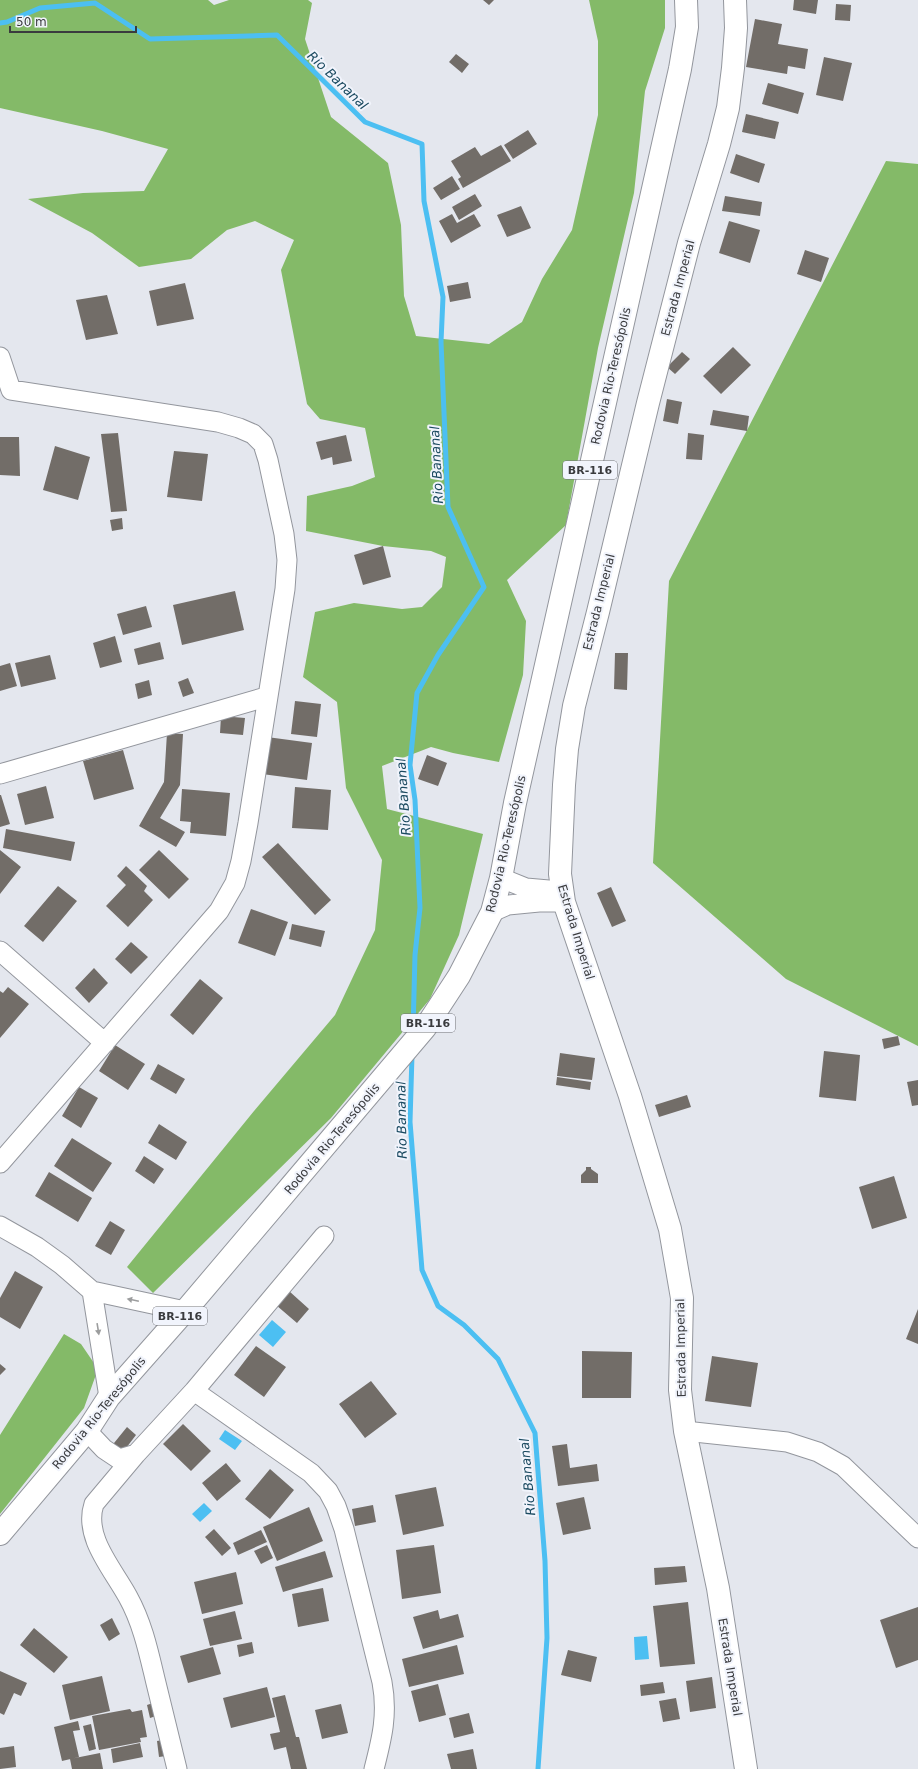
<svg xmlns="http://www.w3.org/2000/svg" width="918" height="1769" font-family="'DejaVu Sans',sans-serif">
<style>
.forest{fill:#84ba68}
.water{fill:#4cbff2}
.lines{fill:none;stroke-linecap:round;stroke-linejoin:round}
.stream{stroke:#4cbff2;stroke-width:5}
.building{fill:#726d68}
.street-casing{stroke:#93969d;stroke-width:21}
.secondary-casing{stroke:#93969d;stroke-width:24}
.highway-casing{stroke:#93969d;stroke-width:24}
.street{stroke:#fff;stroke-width:19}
.secondary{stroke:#fff;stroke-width:22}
.highway{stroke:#fff;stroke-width:22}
.oneway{fill:#9c9d9e}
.labels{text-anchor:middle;stroke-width:4;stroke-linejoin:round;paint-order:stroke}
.shield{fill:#f1f4fc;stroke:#717277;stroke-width:1}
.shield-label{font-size:11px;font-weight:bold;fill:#3a3b3e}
.street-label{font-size:12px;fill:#3a3b3e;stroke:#f1f4fc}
.water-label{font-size:13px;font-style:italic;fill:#1b4a60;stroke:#f1f4fc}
</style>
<rect width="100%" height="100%" fill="#e4e7ee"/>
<!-- forest -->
<path class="forest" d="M 0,0 L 208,0 L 214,5 L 229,0 L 308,0 L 312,3 L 305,39 L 331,117 L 388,163 L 401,225 L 404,296 L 416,336 L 489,344 L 522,322 L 542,279 L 572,230 L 598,115 L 598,41 L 589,0 L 665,0 L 665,28 L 645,91 L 634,193 L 598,348 L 566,525 L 507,580 L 526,621 L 523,675 L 499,762 L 453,753 L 431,747 L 382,766 L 387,809 L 483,834 L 459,935 L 430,999 L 331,1118 L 153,1293 L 127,1267 L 254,1111 L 335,1015 L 375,930 L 382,860 L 346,788 L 337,702 L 303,677 L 315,612 L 354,603 L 402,609 L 422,607 L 442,587 L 446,557 L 431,551 L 383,546 L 306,531 L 307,496 L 352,486 L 375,477 L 365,428 L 320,419 L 307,404 L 281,270 L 294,240 L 255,221 L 227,230 L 191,259 L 139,267 L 92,233 L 28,199 L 83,193 L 144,191 L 168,149 L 102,131 L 0,108 Z
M 886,161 L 918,164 L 918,1046 L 786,979 L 653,863 L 669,581 Z
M 64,1334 L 81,1344 L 98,1369 L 84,1408 L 0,1514 L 0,1435 Z"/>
<!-- water -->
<path class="water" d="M 272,1320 L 286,1332 L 273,1347 L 259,1335 Z
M 225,1430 L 242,1441 L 235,1450 L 219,1439 Z
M 204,1503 L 212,1511 L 200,1522 L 192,1514 Z
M 647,1636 L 649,1659 L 635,1660 L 634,1637 Z"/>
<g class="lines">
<!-- stream -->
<path class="stream" d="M 0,23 L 7,22 L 40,8 L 95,3 L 150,39 L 277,35 L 365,122 L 422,144 L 424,201 L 443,297 L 441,342 L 448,507 L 484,587 L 438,655 L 417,693 L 410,765 L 415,800 L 420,908 L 415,955 L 413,1031
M 412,1055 L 410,1122 L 422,1270 L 438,1306 L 464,1325 L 498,1359 L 535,1433 L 545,1561 L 547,1638 L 538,1769"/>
</g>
<!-- building -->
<path class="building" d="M 483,0 L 494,0 L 489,5 Z
M 794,0 L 818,0 L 816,14 L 793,10 Z
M 836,4 L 851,5 L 850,21 L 835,20 Z
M 755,19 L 782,24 L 778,44 L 808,49 L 805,69 L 788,66 L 787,74 L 746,67 Z
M 456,54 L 469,64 L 462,73 L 449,62 Z
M 824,57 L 852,63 L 843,101 L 816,95 Z
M 768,83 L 804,93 L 798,114 L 762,104 Z
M 746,114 L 779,122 L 775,139 L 742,132 Z
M 528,130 L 537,144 L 513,159 L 504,145 Z
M 501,145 L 511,161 L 463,188 L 458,179 L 461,177 L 451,161 L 475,147 L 481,156 Z
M 736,154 L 765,164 L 759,183 L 730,173 Z
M 452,176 L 460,189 L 441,200 L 433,188 Z
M 475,194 L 482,206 L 459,220 L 452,207 Z
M 725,196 L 762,202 L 760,216 L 722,211 Z
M 521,206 L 531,228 L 507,237 L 497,215 Z
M 452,214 L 457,223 L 474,214 L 481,226 L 451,243 L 439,221 Z
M 729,221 L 760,230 L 750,263 L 719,253 Z
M 805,250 L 829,258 L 821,282 L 797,274 Z
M 468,282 L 471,298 L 450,302 L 447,286 Z
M 185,283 L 194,319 L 157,326 L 149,291 Z
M 107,295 L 118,334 L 86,340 L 76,300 Z
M 733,347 L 751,365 L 721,394 L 703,376 Z
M 682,352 L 690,359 L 675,374 L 667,367 Z
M 667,399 L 682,402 L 678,424 L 663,421 Z
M 713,410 L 749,416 L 747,431 L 710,425 Z
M 118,433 L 127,511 L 111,512 L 101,434 Z
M 688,433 L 704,435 L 702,460 L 686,459 Z
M 346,435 L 352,461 L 333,465 L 332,457 L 321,460 L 316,442 Z
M 0,437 L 19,437 L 20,476 L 0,475 Z
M 55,446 L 90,457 L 78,500 L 43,490 Z
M 174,451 L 208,454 L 202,501 L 167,497 Z
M 122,518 L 123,529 L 112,531 L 110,520 Z
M 383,546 L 391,577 L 363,585 L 354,555 Z
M 235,591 L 244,630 L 182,645 L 173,605 Z
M 146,606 L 152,627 L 123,635 L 117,614 Z
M 115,636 L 122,662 L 100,668 L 93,643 Z
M 160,642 L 164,659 L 138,665 L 134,649 Z
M 615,653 L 628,653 L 627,690 L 614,689 Z
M 50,655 L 56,679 L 21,687 L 15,663 Z
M 10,663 L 17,686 L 0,691 L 0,666 Z
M 188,678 L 194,693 L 183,697 L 178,682 Z
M 149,680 L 152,695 L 138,699 L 135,684 Z
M 295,701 L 321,704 L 317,737 L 291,734 Z
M 221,716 L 245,718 L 243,735 L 220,733 Z
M 167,733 L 183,734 L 180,785 L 160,818 L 185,832 L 176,847 L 139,826 L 164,782 Z
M 267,737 L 312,743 L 307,780 L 262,774 Z
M 123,750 L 134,789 L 94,800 L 83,761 Z
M 427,755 L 447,763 L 438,786 L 418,779 Z
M 46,786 L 54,818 L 25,825 L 17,794 Z
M 295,787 L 331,790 L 328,830 L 292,828 Z
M 182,789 L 230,793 L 226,836 L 190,833 L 191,822 L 180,821 Z
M 0,795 L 1,795 L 10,824 L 0,827 Z
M 6,829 L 75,842 L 71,861 L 3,848 Z
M 278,843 L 331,900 L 315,915 L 262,857 Z
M 0,850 L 21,867 L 0,894 Z
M 159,850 L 189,879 L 169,899 L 139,870 Z
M 126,866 L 147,886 L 144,891 L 153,900 L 128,927 L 106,906 L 126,885 L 117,876 Z
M 58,886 L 77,901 L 43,942 L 24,926 Z
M 611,887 L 626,921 L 612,927 L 597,893 Z
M 251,909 L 288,922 L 275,956 L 238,943 Z
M 292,924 L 325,931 L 321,947 L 289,939 Z
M 131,942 L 148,957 L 131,974 L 115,959 Z
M 94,968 L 108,983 L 89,1003 L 75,988 Z
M 200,979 L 223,998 L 193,1035 L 170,1015 Z
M 8,987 L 29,1004 L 0,1038 L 0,991 L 3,993 Z
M 898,1036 L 900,1045 L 884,1049 L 882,1039 Z
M 115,1045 L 145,1064 L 128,1090 L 99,1071 Z
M 824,1051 L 860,1055 L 856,1101 L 819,1097 Z
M 560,1053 L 595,1058 L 592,1080 L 557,1076 Z
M 158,1064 L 185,1079 L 176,1094 L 150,1079 Z
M 557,1077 L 591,1082 L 590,1090 L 556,1085 Z
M 918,1080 L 918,1105 L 912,1106 L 907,1082 Z
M 79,1087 L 98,1098 L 81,1128 L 62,1116 Z
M 687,1095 L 691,1107 L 659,1117 L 655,1105 Z
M 159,1124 L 187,1142 L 176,1160 L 148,1143 Z
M 72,1138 L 112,1163 L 93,1192 L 54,1166 Z
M 144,1156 L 164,1169 L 154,1184 L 135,1171 Z
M 586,1167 L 591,1167 L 591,1169 L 598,1174 L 598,1183 L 581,1183 L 581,1175 L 586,1170 Z
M 49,1172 L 92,1198 L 78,1222 L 35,1196 Z
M 894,1176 L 907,1218 L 872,1229 L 859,1187 Z
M 110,1221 L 125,1230 L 111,1255 L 95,1246 Z
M 15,1271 L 43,1287 L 20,1329 L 0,1317 L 0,1298 Z
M 289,1291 L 309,1309 L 297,1323 L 276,1305 Z
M 918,1309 L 918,1344 L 906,1339 Z
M 256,1346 L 286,1367 L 264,1397 L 234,1375 Z
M 582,1351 L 632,1352 L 631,1398 L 582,1398 Z
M 712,1356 L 758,1363 L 751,1407 L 705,1401 Z
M 0,1364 L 6,1369 L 0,1375 Z
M 371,1381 L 397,1414 L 365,1438 L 339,1404 Z
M 183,1424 L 211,1451 L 191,1471 L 163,1444 Z
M 127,1427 L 136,1435 L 120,1456 L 110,1448 Z
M 567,1444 L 570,1468 L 597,1464 L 599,1481 L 558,1486 L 552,1446 Z
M 226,1463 L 241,1481 L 217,1501 L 202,1483 Z
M 270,1469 L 294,1490 L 270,1519 L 245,1499 Z
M 436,1487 L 444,1526 L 403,1535 L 395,1495 Z
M 584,1497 L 591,1529 L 563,1535 L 556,1503 Z
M 373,1505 L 376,1522 L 355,1526 L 352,1509 Z
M 309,1507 L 323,1541 L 277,1561 L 263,1527 Z
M 214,1529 L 231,1548 L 222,1556 L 205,1537 Z
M 261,1530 L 267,1542 L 238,1555 L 233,1543 Z
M 267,1545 L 273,1558 L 261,1564 L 254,1551 Z
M 434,1545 L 441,1593 L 402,1599 L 396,1550 Z
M 325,1551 L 333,1577 L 283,1592 L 275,1567 Z
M 685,1566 L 687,1582 L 655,1585 L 654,1568 Z
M 236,1572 L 243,1604 L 202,1614 L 194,1582 Z
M 323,1588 L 329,1621 L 298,1627 L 292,1594 Z
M 688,1602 L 695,1664 L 660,1667 L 653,1606 Z
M 918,1607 L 918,1660 L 896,1668 L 880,1620 Z
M 438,1610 L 440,1619 L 458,1614 L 464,1637 L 423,1649 L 413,1617 Z
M 235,1611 L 242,1639 L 210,1646 L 203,1619 Z
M 112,1618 L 120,1634 L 109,1641 L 100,1625 Z
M 34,1628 L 68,1657 L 54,1673 L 20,1645 Z
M 252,1642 L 254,1653 L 239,1657 L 237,1645 Z
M 457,1645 L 464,1674 L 409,1687 L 402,1659 Z
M 213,1647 L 221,1674 L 188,1683 L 180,1656 Z
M 568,1650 L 597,1657 L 591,1682 L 561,1675 Z
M 0,1671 L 27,1683 L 21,1696 L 14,1693 L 4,1715 L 0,1713 Z
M 102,1676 L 110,1711 L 70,1720 L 62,1685 Z
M 712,1677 L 716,1708 L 690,1712 L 686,1681 Z
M 663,1682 L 665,1693 L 641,1696 L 640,1685 Z
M 438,1684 L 446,1715 L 419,1722 L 411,1691 Z
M 267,1687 L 275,1717 L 231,1728 L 223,1698 Z
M 285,1695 L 296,1737 L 299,1737 L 307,1769 L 291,1769 L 286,1747 L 274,1750 L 270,1734 L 280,1732 L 272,1698 Z
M 676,1698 L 680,1719 L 663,1722 L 659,1701 Z
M 153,1703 L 156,1716 L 150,1718 L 147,1705 Z
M 341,1704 L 348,1733 L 322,1739 L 315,1710 Z
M 130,1709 L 132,1712 L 142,1710 L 147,1737 L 140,1738 L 141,1742 L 99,1750 L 92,1716 Z
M 469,1713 L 474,1733 L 454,1738 L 449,1718 Z
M 78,1721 L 80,1730 L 73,1731 L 79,1757 L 62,1761 L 54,1727 Z
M 91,1724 L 96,1749 L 89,1751 L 83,1726 Z
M 163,1740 L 166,1756 L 159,1757 L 157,1741 Z
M 140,1743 L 143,1757 L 113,1763 L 111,1749 Z
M 14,1746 L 16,1767 L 0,1769 L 0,1748 Z
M 473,1749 L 477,1769 L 451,1769 L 447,1754 Z
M 100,1753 L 103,1769 L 72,1769 L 70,1759 Z"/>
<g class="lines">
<!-- street casing -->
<g class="street-casing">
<path id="street" d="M 0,357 L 11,390 L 218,422 L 239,428 L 253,434 L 263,444 L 268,460 L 284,534 L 287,560 L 285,589 L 248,823 L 241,861 L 235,883 L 219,911 L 0,1163
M 0,774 L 266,697
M 501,878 L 526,888 L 560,891
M 492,912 L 508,905 L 539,902 L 564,902
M 0,951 L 105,1043
M 0,1226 L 37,1247 L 62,1265 L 92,1291 L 185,1311
M 92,1291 L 109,1397
M 194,1391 L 311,1473 L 328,1491 L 336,1506 L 344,1529 L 382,1682 C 388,1714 382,1738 374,1769
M 87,1431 L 104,1449 L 119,1459 L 136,1454
M 685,1431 L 787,1442 L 818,1452 L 843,1466 L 918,1538
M 177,1769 C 170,1740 163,1712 156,1683 C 149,1654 143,1624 128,1597 C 113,1569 83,1537 94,1504 L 136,1454 L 194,1391 L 324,1236"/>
</g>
<!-- secondary casing -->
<g class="secondary-casing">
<path id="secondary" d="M 735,0 L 736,28 L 733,68 L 728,108 L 719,144 L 689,243 L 648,403 L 598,612 L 574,706 L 567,749 L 564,785 L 560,874 L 564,902 L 630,1096 L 670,1229 L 682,1298 L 680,1390 L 685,1431 L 718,1588 L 746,1769"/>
</g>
<!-- highway casing -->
<g class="highway-casing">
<path id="highway" d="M 0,1534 L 87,1431 L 109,1397 L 185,1311 L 425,1028 L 459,976 L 492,912 L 501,878 L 515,803 L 680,69 L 687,27 L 686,0"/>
</g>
<!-- street -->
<use href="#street" class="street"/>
<!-- secondary -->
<use href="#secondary" class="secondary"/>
<!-- highway -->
<use href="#highway" class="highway"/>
</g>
<!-- one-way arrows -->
<defs><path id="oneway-solid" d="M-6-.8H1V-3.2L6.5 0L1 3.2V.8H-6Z"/></defs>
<g class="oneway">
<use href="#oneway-solid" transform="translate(133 1300) rotate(-168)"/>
<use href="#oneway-solid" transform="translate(98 1329) rotate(81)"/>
</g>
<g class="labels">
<!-- shield labels -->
<g class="shield">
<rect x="563" y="461" width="54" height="18" rx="3"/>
<rect x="401" y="1014" width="54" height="18" rx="3"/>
<rect x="153" y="1307" width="54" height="18" rx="3"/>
</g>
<g class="shield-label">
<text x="590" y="474">BR-116</text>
<text x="428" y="1027">BR-116</text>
<text x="180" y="1320">BR-116</text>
</g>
<!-- street labels -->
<g class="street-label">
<text transform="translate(678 288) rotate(-75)" y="4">Estrada Imperial</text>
<text transform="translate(611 376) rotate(-77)" y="4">Rodovia Rio-Teresópolis</text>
<text transform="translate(599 602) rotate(-76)" y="4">Estrada Imperial</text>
<text transform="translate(506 844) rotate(-77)" y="4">Rodovia Rio-Teresópolis</text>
<text transform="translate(576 932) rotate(73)" y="4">Estrada Imperial</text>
<text transform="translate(332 1139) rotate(-50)" y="4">Rodovia Rio-Teresópolis</text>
<text transform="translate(681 1348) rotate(-91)" y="4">Estrada Imperial</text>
<text transform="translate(99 1413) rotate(-51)" y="4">Rodovia Rio-Teresópolis</text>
<text transform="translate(730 1667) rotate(81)" y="4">Estrada Imperial</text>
</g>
<!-- water labels -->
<g class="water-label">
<text transform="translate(338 80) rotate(44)" y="5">Rio Bananal</text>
<text transform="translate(436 465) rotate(-93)" y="5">Rio Bananal</text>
<text transform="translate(403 797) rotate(-94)" y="5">Rio Bananal</text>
<text transform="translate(401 1120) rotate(-91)" y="5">Rio Bananal</text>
<text transform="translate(527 1477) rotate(-95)" y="5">Rio Bananal</text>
</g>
</g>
<!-- scale -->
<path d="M10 26v6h126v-6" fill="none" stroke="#3a3b3e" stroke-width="2"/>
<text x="16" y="26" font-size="12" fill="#3a3b3e" stroke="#f1f4fc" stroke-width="3" paint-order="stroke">50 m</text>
</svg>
